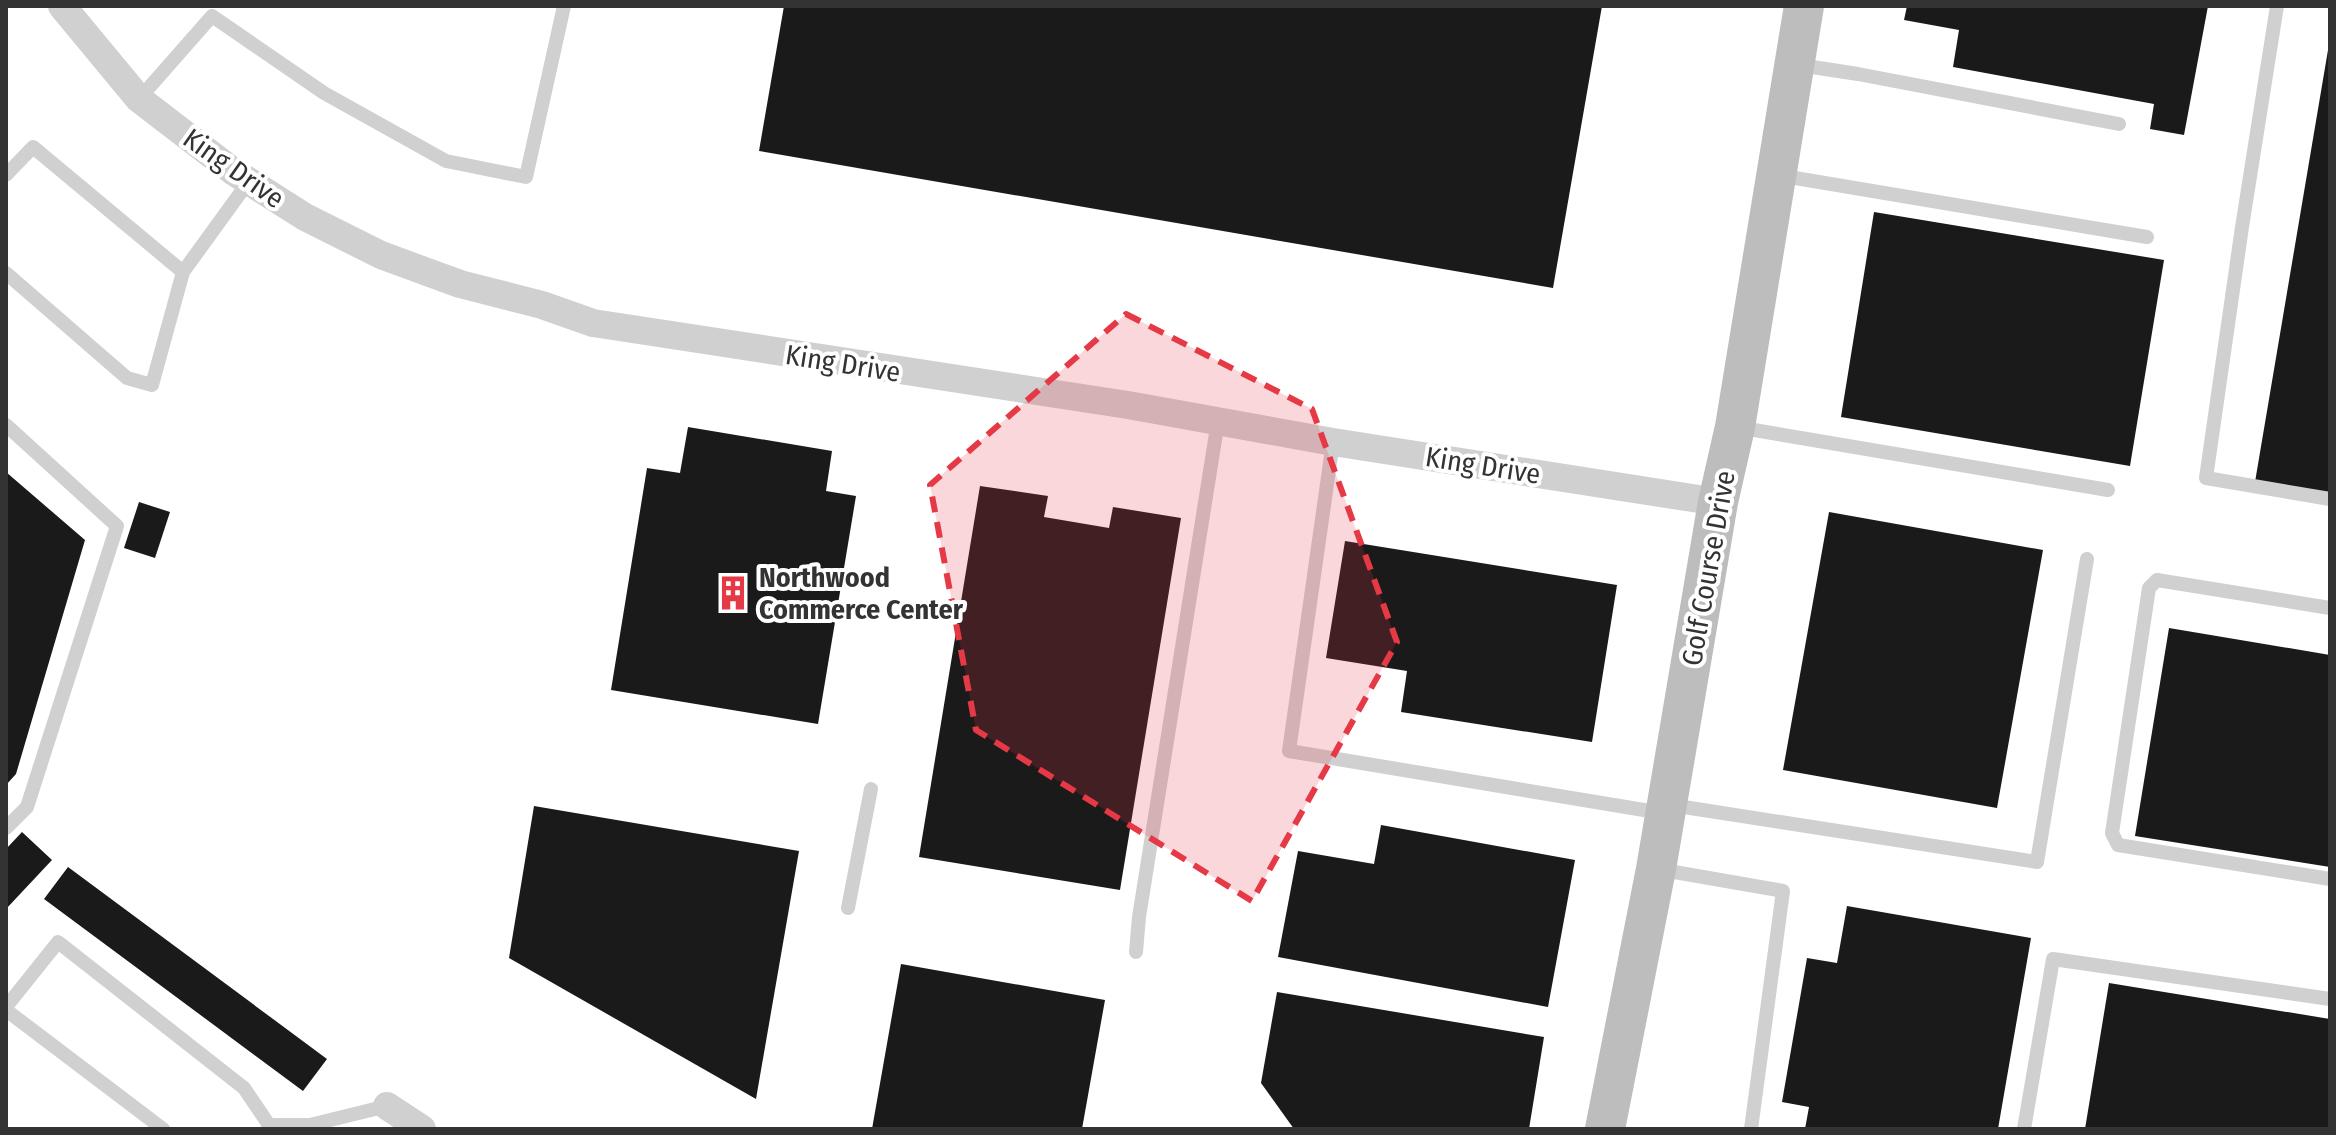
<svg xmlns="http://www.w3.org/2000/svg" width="2336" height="1135" font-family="'Fira Sans Condensed',sans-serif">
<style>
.building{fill:#1a1a1a}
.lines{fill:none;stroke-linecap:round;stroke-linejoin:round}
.lane{stroke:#d0d0d0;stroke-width:14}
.street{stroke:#d0d0d0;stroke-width:28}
.secondary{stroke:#bdbdbd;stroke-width:40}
.marked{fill:#e63946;fill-opacity:0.2;stroke:#e63946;stroke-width:6;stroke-dasharray:16 10;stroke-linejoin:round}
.labels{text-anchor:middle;stroke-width:8;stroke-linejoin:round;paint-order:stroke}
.street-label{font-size:28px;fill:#333;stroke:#fff}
.poi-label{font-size:28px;font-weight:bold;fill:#333;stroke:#fff;text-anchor:start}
</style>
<rect width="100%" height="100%" fill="#fff"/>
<!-- building -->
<path class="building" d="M 784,6 L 1602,6 L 1553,288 L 759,151 Z
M 1907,6 L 2208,6 L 2184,135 L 2150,129 L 2154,104 L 1953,67 L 1959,30 L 1904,20 Z
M 2328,50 L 2330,50 L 2330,495 L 2255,482 Z
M 1874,212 L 2164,260 L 2130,466 L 1841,417 Z
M 688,427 L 832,451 L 826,491 L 856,496 L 818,724 L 611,690 L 647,468 L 680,473 Z
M 6,472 L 85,540 L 16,774 L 6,785 Z
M 980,486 L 1048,496 L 1044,517 L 1109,528 L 1113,507 L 1181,518 L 1120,890 L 919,857 Z
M 139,502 L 170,512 L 155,558 L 124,548 Z
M 1829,512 L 2043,550 L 1997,808 L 1783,770 Z
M 1345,541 L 1617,585 L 1592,742 L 1401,712 L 1407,671 L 1326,658 Z
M 2169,628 L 2330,655 L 2330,867 L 2135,836 Z
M 534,806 L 799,851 L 756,1099 L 509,958 Z
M 1381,825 L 1575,860 L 1548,1007 L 1278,957 L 1298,851 L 1374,864 Z
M 22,832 L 52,860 L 6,909 L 6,849 Z
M 68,867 L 327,1059 L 303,1091 L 44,899 Z
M 1847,906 L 2031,938 L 1998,1129 L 1805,1129 L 1809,1107 L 1782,1102 L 1807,958 L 1837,963 Z
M 901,964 L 1105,1000 L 1082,1129 L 872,1129 Z
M 2109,983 L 2330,1019 L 2330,1129 L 2085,1129 Z
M 1277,992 L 1544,1037 L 1529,1129 L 1294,1129 L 1261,1083 Z"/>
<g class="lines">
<!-- lane -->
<path class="lane" d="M 2277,6 L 2242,227 L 2206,478 L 2330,499
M 1799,65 L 1858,74 L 2119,124
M 139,99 L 212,16 L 324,93 L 446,161 L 526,177 L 564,6
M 6,175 L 33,147 L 183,272
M 1777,175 L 2147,237
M 6,273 L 127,378 L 152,385 L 183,272 L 249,181
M 6,425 L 117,526 L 27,807 L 6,828
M 1736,427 L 2108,490
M 1333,442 L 1289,751 L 1662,813
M 2330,608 L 2157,580 L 2149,588 L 2112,833 L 2118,845 L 2330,879
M 1671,805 L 2037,862 L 2087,559
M 1657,869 L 1783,891 L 1751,1129
M 848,908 L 871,789
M 1136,952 L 1139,917 L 1218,421
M 6,1007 L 58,942 L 244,1088 L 269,1125 L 310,1125 L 387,1106
M 6,1010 L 163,1129
M 2024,1129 L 2053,959 L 2330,999"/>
<!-- street -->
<path class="street" d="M 62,6 L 139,99 L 234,172 L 305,217 L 381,255 L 460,284 L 542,305 L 593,323 L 1128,405 L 1333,442 L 1718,502
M 387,1106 L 422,1129"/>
<!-- secondary -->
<path class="secondary" d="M 1605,1129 L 1656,869 L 1718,502 L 1735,427 L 1804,6"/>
</g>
<!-- marked area -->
<path class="marked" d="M 1126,314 L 1312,409 L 1397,642 L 1252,901 L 976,730 L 930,485 Z"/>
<!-- icons -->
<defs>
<g id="building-bare" transform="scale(2.76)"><path d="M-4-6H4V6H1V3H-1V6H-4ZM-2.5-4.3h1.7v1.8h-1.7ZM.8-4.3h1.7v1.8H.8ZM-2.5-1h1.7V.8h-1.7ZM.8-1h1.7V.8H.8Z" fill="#e63946" stroke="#fff" stroke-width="2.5" paint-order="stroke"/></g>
</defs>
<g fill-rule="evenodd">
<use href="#building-bare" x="733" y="593"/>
</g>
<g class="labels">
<!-- street labels -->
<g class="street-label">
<text transform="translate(234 168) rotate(35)" y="10">King Drive</text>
<text transform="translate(843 363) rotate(9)" y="10">King Drive</text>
<text transform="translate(1483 465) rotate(9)" y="10">King Drive</text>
<text transform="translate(1708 568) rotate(-80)" y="10">Golf Course Drive</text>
</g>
<!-- poi labels -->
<g class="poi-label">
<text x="759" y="587">Northwood<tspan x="759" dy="32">Commerce Center</tspan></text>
</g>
</g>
<!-- border -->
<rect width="2336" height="1135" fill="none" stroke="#333333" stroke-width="16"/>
</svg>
